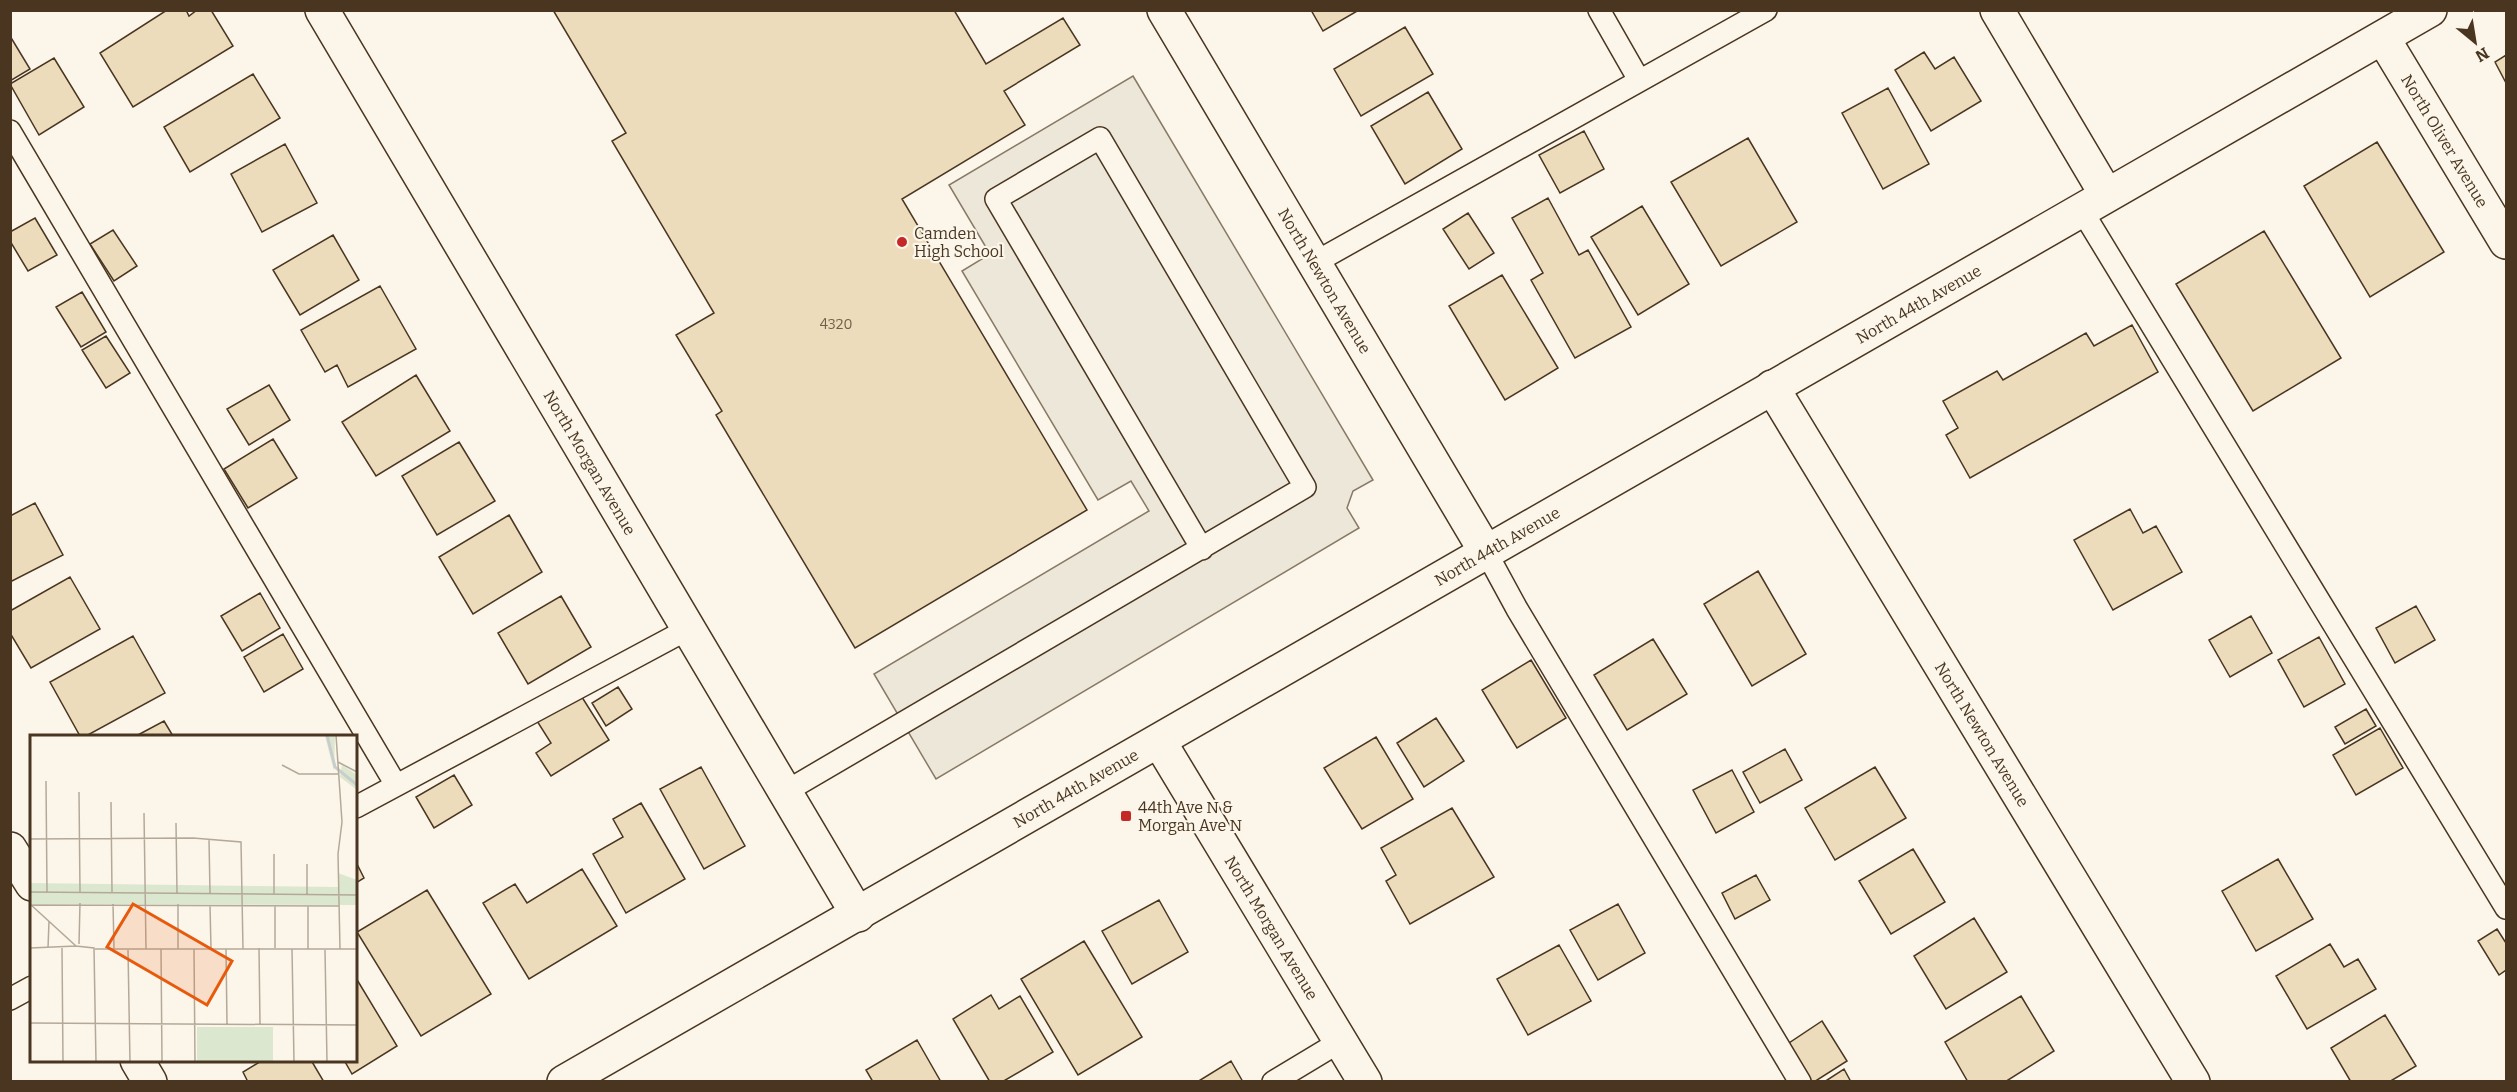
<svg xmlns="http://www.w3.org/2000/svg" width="2517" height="1092" font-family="Bitter,serif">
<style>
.parking{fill:#ede7d9;stroke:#887966;stroke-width:1.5}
.building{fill:#ecdcbc;stroke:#4a3520;stroke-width:1.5}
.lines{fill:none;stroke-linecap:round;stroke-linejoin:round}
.lane-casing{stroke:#4a3520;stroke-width:24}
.street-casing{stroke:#4a3520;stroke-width:36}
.secondary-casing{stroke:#4a3520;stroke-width:36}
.lane{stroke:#fbf6e9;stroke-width:21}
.street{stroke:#fbf6e9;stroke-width:33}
.secondary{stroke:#fbf6e9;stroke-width:33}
.poi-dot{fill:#c62828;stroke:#fbf6e9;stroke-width:2}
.labels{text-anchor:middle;stroke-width:4.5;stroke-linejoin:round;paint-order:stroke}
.number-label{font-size:14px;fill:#725f47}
.street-label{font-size:16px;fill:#4a3520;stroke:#fbf6e9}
.poi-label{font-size:16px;fill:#4a3520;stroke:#fbf6e9;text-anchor:start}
.inset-river{fill:none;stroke:#c9cecd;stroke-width:3}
.inset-road{fill:none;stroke:#b4a999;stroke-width:1.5}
.view{fill:#e8590c;fill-opacity:0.15;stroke:#e8590c;stroke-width:3}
.inset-edge{fill:none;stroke:#4a3520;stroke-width:3}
</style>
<rect width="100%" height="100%" fill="#fbf6e9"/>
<!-- parking -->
<path class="parking" d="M 1133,76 L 1373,480 L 1353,491 L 1347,508 L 1359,528 L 936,779 L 874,674 L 1149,511 L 1131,481 L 1098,500 L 962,271 L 990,254 L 949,185 Z"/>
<!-- building -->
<path class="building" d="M 167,10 L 186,10 L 189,16 L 197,10 L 211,10 L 233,46 L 133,107 L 100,53 Z
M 553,10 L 954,10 L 986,64 L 1063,18 L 1080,45 L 1004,91 L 1025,125 L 902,199 L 1087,510 L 855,648 L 716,415 L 722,411 L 676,335 L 714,313 L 612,141 L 626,133 Z
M 1311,10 L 1359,10 L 1323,31 Z
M 1405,27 L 1433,74 L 1361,116 L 1334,69 Z
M 10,36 L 30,69 L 10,81 Z
M 1924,52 L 1935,69 L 1954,57 L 1981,101 L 1931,131 L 1895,70 Z
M 2506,55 L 2506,83 L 2495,62 Z
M 54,58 L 84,107 L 39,135 L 10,84 Z
M 253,74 L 280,118 L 190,172 L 164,127 Z
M 1888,88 L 1929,164 L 1883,189 L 1842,113 Z
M 1428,92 L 1462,149 L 1405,184 L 1371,126 Z
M 1584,131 L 1604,169 L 1560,193 L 1539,155 Z
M 1748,138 L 1797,222 L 1721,266 L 1671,182 Z
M 2377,142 L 2444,252 L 2370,297 L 2304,186 Z
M 285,144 L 317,203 L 262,232 L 231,174 Z
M 1548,198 L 1579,255 L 1588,250 L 1631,327 L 1575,358 L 1531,280 L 1543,273 L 1512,218 Z
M 1642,206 L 1689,284 L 1638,315 L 1591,237 Z
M 1468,213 L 1494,253 L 1469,269 L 1443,229 Z
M 35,218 L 57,255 L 28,271 L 10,241 L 10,232 Z
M 113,230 L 137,266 L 114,281 L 90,244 Z
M 2264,231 L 2341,358 L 2253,411 L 2176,284 Z
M 333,235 L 359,280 L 300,315 L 273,270 Z
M 1502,275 L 1558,368 L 1505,400 L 1449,306 Z
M 380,286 L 416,349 L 348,387 L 337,365 L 325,372 L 301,330 Z
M 82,292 L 106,332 L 81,347 L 56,307 Z
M 2132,325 L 2158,372 L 1970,478 L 1946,435 L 1958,428 L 1943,401 L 1997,371 L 2003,380 L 2086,333 L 2094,346 Z
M 106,336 L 130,373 L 106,388 L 82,350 Z
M 416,375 L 450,431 L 376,476 L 342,422 Z
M 269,385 L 290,420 L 249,445 L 227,409 Z
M 273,439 L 297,478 L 248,508 L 224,469 Z
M 459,442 L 495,501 L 437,535 L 402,476 Z
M 35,503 L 63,555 L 10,582 L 10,516 Z
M 2130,509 L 2143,533 L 2156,526 L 2182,572 L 2113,610 L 2074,540 Z
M 509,515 L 542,572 L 473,614 L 439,557 Z
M 1758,571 L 1806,654 L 1752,686 L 1704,604 Z
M 70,577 L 100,629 L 31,668 L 10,633 L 10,611 Z
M 260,593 L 280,628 L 242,651 L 221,616 Z
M 561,596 L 591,647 L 528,684 L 498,633 Z
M 2416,606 L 2435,640 L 2395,663 L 2376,628 Z
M 2251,616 L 2272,653 L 2230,677 L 2209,640 Z
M 283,634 L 303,669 L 264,692 L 244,657 Z
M 133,636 L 165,693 L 86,736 L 80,736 L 50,682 Z
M 2319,637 L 2345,684 L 2304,707 L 2278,660 Z
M 1653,639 L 1687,694 L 1627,730 L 1594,675 Z
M 1531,660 L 1566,718 L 1517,748 L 1482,690 Z
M 618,687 L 632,709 L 606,726 L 592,703 Z
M 580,694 L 609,740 L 551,776 L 536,753 L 551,743 L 537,721 Z
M 2366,709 L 2376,726 L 2345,744 L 2335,727 Z
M 1436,718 L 1464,761 L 1424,787 L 1397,743 Z
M 164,721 L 173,736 L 136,736 Z
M 2380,728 L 2403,768 L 2356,795 L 2333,755 Z
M 1376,737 L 1413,799 L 1362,829 L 1324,768 Z
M 1785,749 L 1802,780 L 1760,803 L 1743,772 Z
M 701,767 L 745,846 L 704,869 L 660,789 Z
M 1875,767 L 1906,818 L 1835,860 L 1805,808 Z
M 1732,770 L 1754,812 L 1716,833 L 1693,790 Z
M 454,775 L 472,805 L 434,828 L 416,797 Z
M 641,803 L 685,879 L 626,913 L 593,854 L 623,837 L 613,819 Z
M 1452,808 L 1494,877 L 1410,924 L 1386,881 L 1396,875 L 1381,848 Z
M 1913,849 L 1945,902 L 1891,934 L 1859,881 Z
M 2278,859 L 2313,919 L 2256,951 L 2222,891 Z
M 356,862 L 364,878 L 356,883 Z
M 582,869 L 617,926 L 529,979 L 483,903 L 515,884 L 527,903 Z
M 1756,875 L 1770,900 L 1735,919 L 1722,893 Z
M 427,890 L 491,994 L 421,1036 L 357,932 Z
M 1159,900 L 1188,952 L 1132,984 L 1102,931 Z
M 1618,904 L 1645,953 L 1598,980 L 1570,930 Z
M 1974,918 L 2007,972 L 1946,1009 L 1914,956 Z
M 2497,929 L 2506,943 L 2506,970 L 2499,975 L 2478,941 Z
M 1084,941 L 1142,1037 L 1078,1075 L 1021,979 Z
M 2330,944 L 2344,967 L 2358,959 L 2376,989 L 2307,1029 L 2276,976 Z
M 1559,945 L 1591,1001 L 1528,1035 L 1497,979 Z
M 356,978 L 397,1046 L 352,1074 L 344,1060 L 356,1060 Z
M 991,995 L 999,1009 L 1020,996 L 1053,1052 L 1002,1082 L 990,1082 L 953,1019 Z
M 2021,996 L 2054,1051 L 2005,1082 L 1968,1082 L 1945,1042 Z
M 2385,1015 L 2416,1066 L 2389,1082 L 2351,1082 L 2331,1048 Z
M 1822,1021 L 1847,1061 L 1814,1082 L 1804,1082 L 1783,1047 Z
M 917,1040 L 941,1082 L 873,1082 L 866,1070 Z
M 263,1060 L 311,1060 L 324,1082 L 248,1082 L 243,1072 Z
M 1231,1061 L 1243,1082 L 1197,1082 Z
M 1844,1069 L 1851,1082 L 1824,1082 Z"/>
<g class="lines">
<!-- lane casing -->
<g class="lane-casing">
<path id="lane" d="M 1599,10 L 1639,80
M 10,131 L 396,785
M 2081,209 L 2506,908
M 1314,263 L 1766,10
M 1486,552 L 1517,609 L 1800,1082
M 785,792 L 1305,487 L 1100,138 L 996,199 L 1202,549
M 356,807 L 688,629
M 10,999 L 32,987
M 1273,1082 L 1341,1041"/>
</g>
<!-- street casing -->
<g class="street-casing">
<g id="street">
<path id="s1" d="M 322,10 L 858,915"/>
<path id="s2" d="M 1164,10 L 1486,552"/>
<path d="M 1997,10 L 2106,194"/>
<path id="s3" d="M 2383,38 L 2506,242"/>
<path id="s4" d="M 1772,387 L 2193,1082"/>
<path id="s5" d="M 1159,741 L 1365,1082"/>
<path d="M 10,849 L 32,884"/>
<path d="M 137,1060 L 150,1082"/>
</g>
</g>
<!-- secondary casing -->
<g class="secondary-casing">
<g id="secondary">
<path id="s6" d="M 564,1082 L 2430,10"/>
</g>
</g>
<!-- lane -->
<use href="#lane" class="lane"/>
<!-- street -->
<use href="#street" class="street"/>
<!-- secondary -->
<use href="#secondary" class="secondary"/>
</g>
<!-- markers -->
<g class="poi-dot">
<circle cx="902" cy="242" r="6"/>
<rect x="1120" y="810" width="12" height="12" rx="3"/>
</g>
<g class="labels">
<!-- number labels -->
<g class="number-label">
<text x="836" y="329">4320</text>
</g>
<!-- street labels -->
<g class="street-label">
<text dy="6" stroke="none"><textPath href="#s3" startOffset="120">North Oliver Avenue</textPath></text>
<text dy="6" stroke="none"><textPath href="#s2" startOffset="315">North Newton Avenue</textPath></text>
<text dy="6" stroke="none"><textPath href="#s6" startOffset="1562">North 44th Avenue</textPath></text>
<text dy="6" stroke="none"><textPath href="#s1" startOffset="526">North Morgan Avenue</textPath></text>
<text dy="6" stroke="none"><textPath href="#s6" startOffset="1076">North 44th Avenue</textPath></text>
<text dy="6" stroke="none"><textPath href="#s4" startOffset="406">North Newton Avenue</textPath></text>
<text dy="6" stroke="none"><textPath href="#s6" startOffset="590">North 44th Avenue</textPath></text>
<text dy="6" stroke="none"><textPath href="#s5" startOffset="218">North Morgan Avenue</textPath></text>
</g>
<!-- poi labels -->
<g class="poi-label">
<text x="914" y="239">Camden<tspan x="914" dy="18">High School</tspan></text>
<text x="1138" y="813">44th Ave N &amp;<tspan x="1138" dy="18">Morgan Ave N</tspan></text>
</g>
</g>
<!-- overview -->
<g transform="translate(30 735)">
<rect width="327" height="327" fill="#fbf6e9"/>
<path d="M 295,0 L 305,0 L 304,36 L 296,5 ZM 312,30 L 327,40 L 327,55 L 310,42 ZM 308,138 L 327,145 L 327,170 L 0,169 L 0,148 L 308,152 ZM 167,292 L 243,292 L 243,327 L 167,327 Z" fill="#dce7d0"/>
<path class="inset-river" d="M 297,0 L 305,32 L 327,50"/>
<path class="inset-road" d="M 306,0 L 312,87 L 308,119 L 310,214M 308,27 L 327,37M 252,30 L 269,39 L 308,39M 16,46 L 17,157M 49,57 L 50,157M 81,67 L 82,157M 114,78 L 116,214M 146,88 L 147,158M 0,104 L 163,103 L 211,107 L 213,214M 179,104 L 180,158M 244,119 L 244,159M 0,157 L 327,160M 277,159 L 277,129M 0,169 L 46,211 L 64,213 L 66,327M 83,169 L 84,214M 148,169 L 148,214M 2,170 L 309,171M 180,170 L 181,214M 245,170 L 245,213M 49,209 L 50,168M 0,213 L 46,211M 18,213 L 19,186M 32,213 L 33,327M 229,213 L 230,289M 65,214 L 327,214M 131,214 L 132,327M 164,214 L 165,327M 196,214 L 197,289M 262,214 L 264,327M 278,214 L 278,171M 98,215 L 100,327M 295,215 L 297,327M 0,288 L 327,290"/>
<path class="view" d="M 103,169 L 202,226 L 177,270 L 77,212 Z"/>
<rect width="327" height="327" class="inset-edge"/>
</g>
<!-- border -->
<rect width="2517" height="1092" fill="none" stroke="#4a3520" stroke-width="24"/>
<!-- north arrow -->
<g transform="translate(2475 42) rotate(150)" stroke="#fbf6e9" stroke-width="4.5" paint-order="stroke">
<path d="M0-4.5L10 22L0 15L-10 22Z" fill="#4a3520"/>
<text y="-9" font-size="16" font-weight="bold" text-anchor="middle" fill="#4a3520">N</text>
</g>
</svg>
